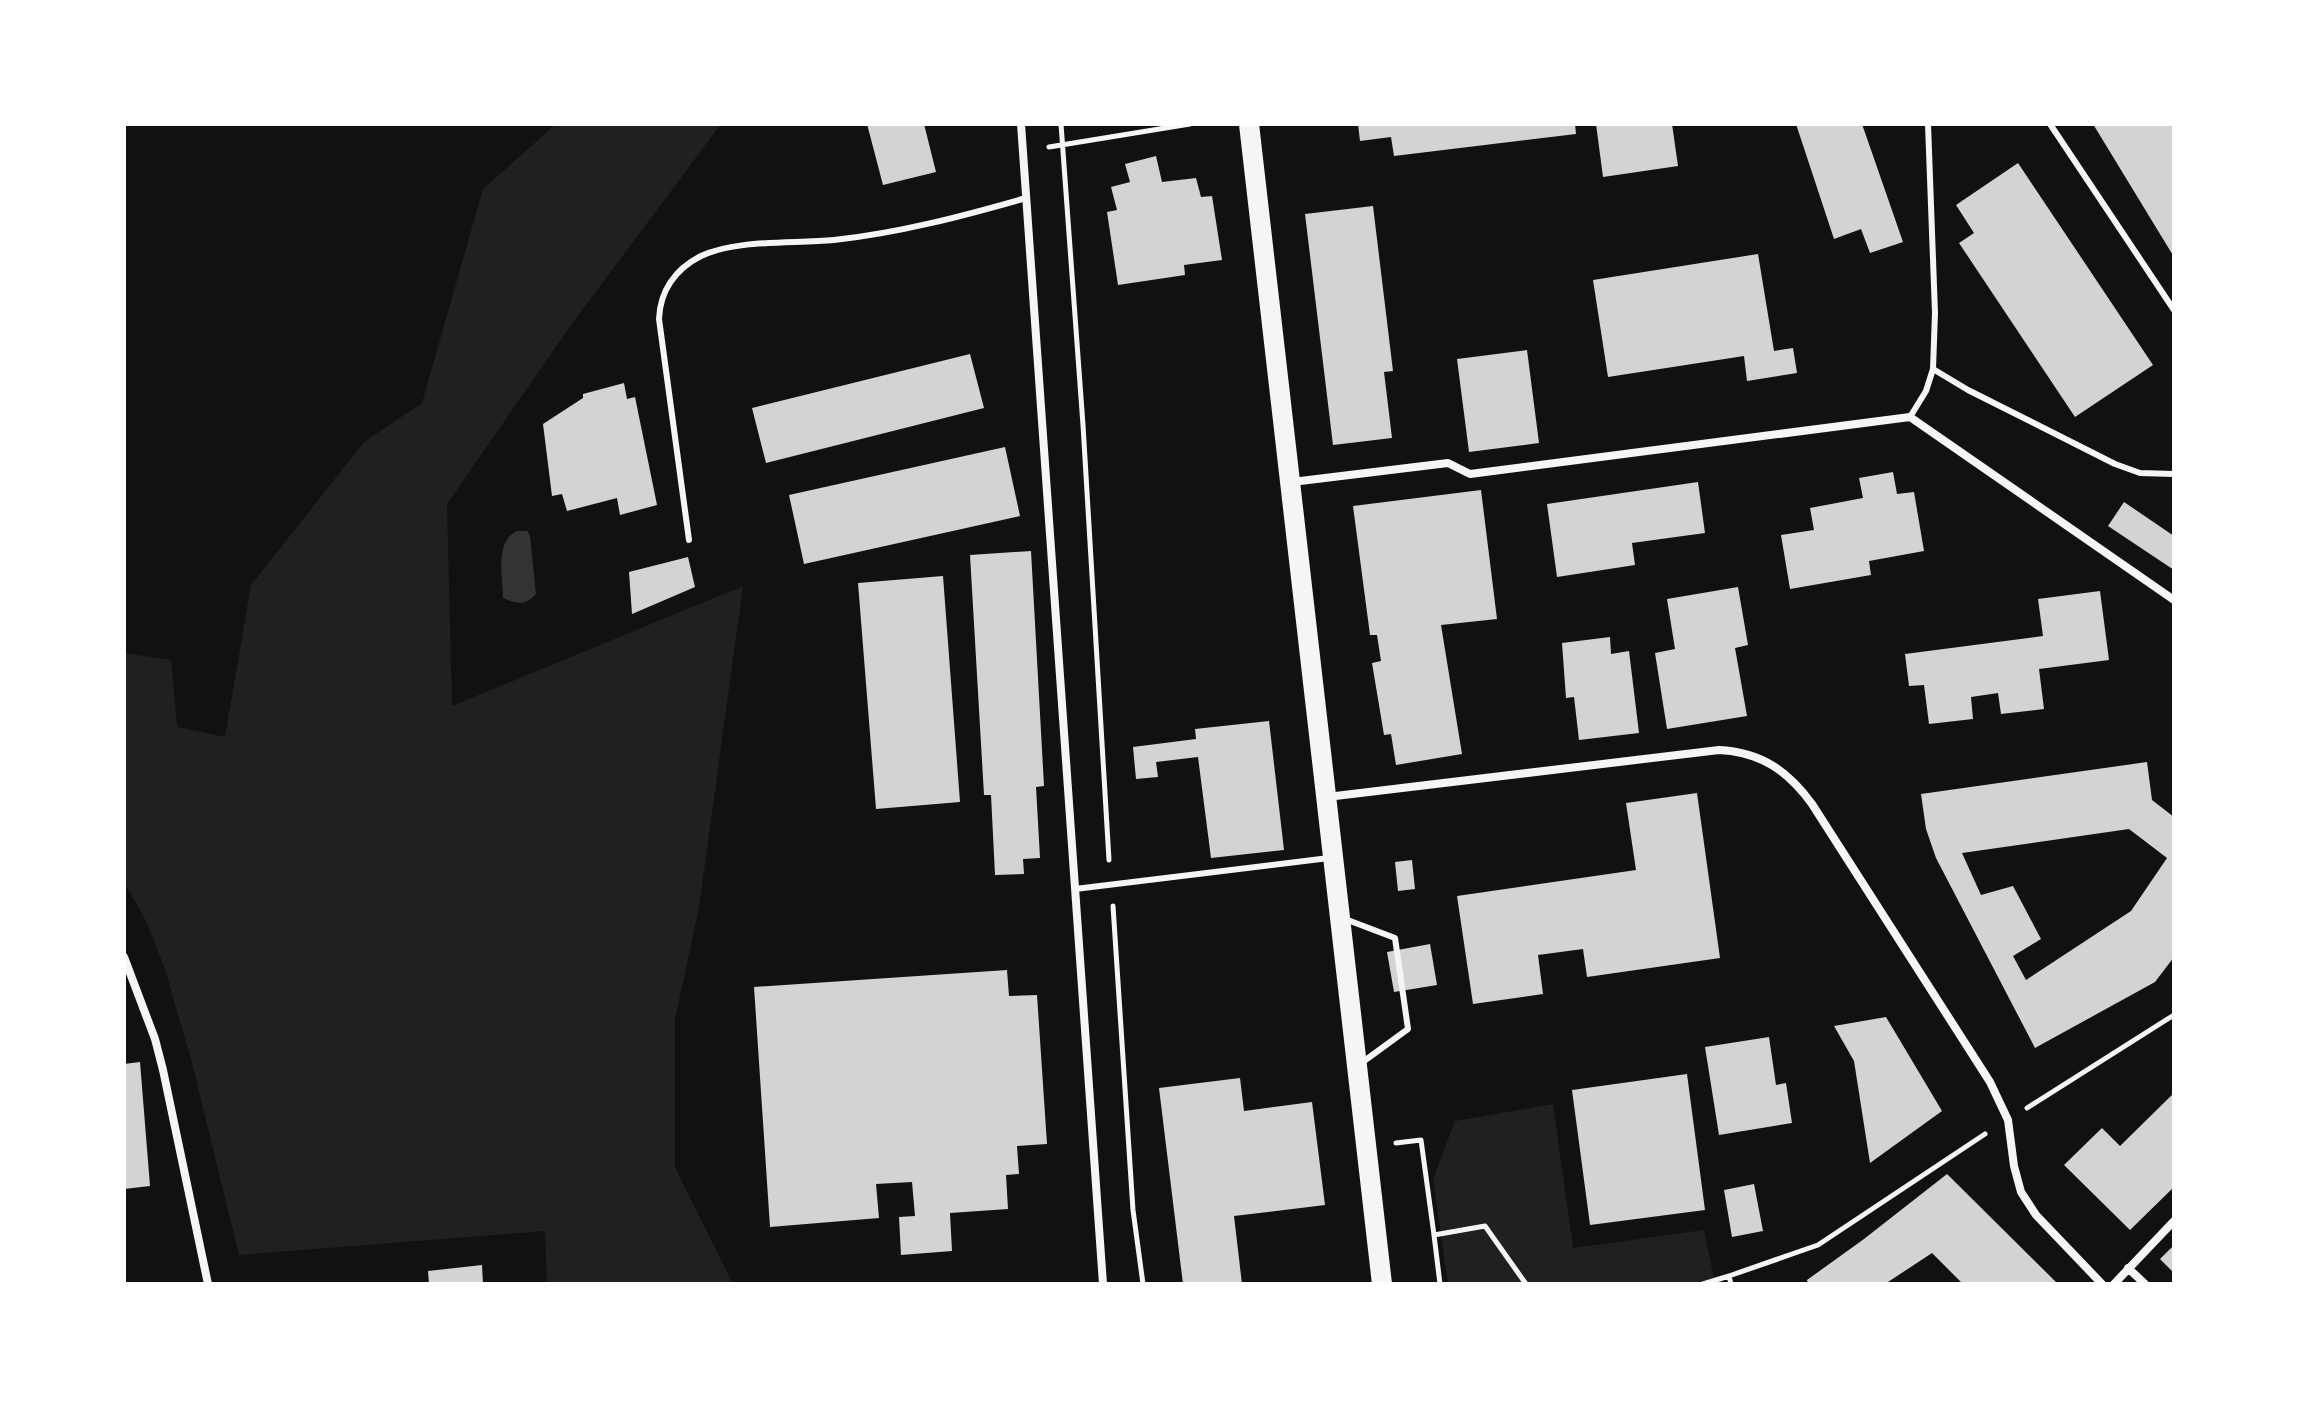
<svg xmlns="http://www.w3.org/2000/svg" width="2298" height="1408" font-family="'Noto Serif',serif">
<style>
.green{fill:#202020}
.water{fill:#333}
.building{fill:#d3d3d3;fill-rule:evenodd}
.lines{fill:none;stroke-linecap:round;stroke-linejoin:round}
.path{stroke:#f5f5f5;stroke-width:5}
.service{stroke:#f5f5f5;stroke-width:6}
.minor{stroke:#f5f5f5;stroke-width:8}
.primary{stroke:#f5f5f5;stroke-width:20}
</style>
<rect width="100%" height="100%" fill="#111"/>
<!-- green -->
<path class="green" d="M 556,124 L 721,124 L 571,325 L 447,504 L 452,706 L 743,586 L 699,907 L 675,1019 L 675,1167 L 733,1284 L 547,1284 L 545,1231 L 239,1255 L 192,1063 L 165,969 L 146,921 L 124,882 L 124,653 L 171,660 L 177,727 L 225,737 L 251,585 L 364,442 L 422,403 L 483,189 Z
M 1553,1104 L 1573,1248 L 1704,1230 L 1715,1284 L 1448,1284 L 1433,1179 L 1455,1121 Z"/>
<!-- water -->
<path class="water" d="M 517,531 L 527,531 L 530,536 L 536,594 C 525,606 517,604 503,598 C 503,576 494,542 517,531 Z"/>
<!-- building -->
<path class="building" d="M 867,124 L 924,124 L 936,172 L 883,185 Z
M 1358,124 L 1575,124 L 1576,134 L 1394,156 L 1391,137 L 1360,141 Z
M 1596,124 L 1672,124 L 1678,166 L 1603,177 Z
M 1796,124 L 1862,124 L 1903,242 L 1870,253 L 1861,229 L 1834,239 Z
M 2093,124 L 2174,124 L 2174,257 Z
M 1156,156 L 1162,182 L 1196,178 L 1201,197 L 1212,196 L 1222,260 L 1184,265 L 1185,275 L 1118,285 L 1107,212 L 1117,210 L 1111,187 L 1130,182 L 1125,164 Z
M 2018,163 L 2153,365 L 2075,417 L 1959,243 L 1974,233 L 1956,205 Z
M 1373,206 L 1393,371 L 1384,372 L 1392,438 L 1333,445 L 1305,214 Z
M 1758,254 L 1774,351 L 1793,348 L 1797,373 L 1747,381 L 1744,356 L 1608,377 L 1593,280 Z
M 1527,350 L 1539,443 L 1469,452 L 1457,359 Z
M 970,354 L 984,408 L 766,463 L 752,408 Z
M 624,383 L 627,399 L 635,397 L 657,505 L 620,515 L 617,498 L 567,511 L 562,494 L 552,496 L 543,424 L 583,398 L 583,394 Z
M 1005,447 L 1020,516 L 804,564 L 789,495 Z
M 1893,472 L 1897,494 L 1914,492 L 1924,551 L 1869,561 L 1871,575 L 1790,589 L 1781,535 L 1814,530 L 1810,508 L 1863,498 L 1859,478 Z
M 1698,482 L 1705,533 L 1632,543 L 1635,565 L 1557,577 L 1547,504 Z
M 1481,490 L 1497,619 L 1441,625 L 1462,754 L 1396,765 L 1391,734 L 1384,735 L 1372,663 L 1381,661 L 1377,635 L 1370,635 L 1353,506 Z
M 2124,502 L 2174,536 L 2174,570 L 2108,526 Z
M 1031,551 L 1044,786 L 1036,787 L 1040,858 L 1023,859 L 1024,874 L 995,875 L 991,795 L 984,795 L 970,555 Z
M 688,557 L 695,587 L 632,614 L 629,572 Z
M 943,576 L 960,802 L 876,809 L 858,583 Z
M 1738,587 L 1748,645 L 1735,648 L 1747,716 L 1667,729 L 1655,653 L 1675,649 L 1667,599 Z
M 2100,591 L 2109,660 L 2039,669 L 2044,709 L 2001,714 L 1998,693 L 1971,697 L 1973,719 L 1929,724 L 1924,685 L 1909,686 L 1905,654 L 2043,636 L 2038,599 Z
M 1610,637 L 1611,654 L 1629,651 L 1639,733 L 1579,740 L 1574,697 L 1566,698 L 1562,643 Z
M 1269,721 L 1284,850 L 1211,858 L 1198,757 L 1156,762 L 1158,777 L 1136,779 L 1133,747 L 1196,739 L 1195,729 Z
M 2147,762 L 2152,800 L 2174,817 L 2174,957 L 2155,982 L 2035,1048 L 1936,858 L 1926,829 L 1921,794 ZM 2129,829 L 2167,858 L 2131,911 L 2026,980 L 2013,956 L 2041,939 L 2013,886 L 1981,895 L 1962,853 Z
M 1697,793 L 1720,958 L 1587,977 L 1583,949 L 1538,955 L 1543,994 L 1473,1004 L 1457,896 L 1636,870 L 1626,803 Z
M 1412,860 L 1415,889 L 1398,891 L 1395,862 Z
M 1430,944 L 1437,985 L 1394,992 L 1387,952 Z
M 1007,970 L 1009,996 L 1037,995 L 1047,1144 L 1017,1146 L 1019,1174 L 1006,1175 L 1008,1209 L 950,1213 L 952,1251 L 901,1255 L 899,1217 L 915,1216 L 912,1182 L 876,1184 L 879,1218 L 770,1227 L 754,987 Z
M 1886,1017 L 1942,1111 L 1870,1163 L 1854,1061 L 1834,1026 Z
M 1769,1037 L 1776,1085 L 1786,1083 L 1792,1123 L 1719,1135 L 1705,1047 Z
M 140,1062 L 150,1186 L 124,1189 L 124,1064 Z
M 1687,1074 L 1705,1210 L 1590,1225 L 1572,1090 Z
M 1240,1078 L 1244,1111 L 1312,1102 L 1325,1205 L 1234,1216 L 1242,1284 L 1183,1284 L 1159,1088 Z
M 2174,1093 L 2174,1187 L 2130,1230 L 2064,1165 L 2102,1128 L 2120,1146 Z
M 1947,1174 L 2058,1284 L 1963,1284 L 1932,1253 L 1885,1284 L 1808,1284 L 1807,1280 L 1864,1239 Z
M 1754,1184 L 1763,1231 L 1732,1237 L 1724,1190 Z
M 2174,1245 L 2174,1273 L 2160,1259 Z
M 482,1265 L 483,1284 L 429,1284 L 428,1271 Z"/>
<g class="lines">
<!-- path -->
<path class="path" d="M 1061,124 L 1083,425 L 1109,860
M 1049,147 L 1190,124
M 1113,906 L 1133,1210 L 1143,1284
M 2027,1108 L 2174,1015
M 1396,1143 L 1421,1140 L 1434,1235 L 1485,1226 L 1526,1284
M 1434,1235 L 1440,1284
M 1703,1284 L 1729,1276
M 1731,1284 L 1729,1276 L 1818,1245 L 1985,1134"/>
<!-- service -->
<path class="service" d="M 2050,124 L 2174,310
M 1933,369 L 1968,390 L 2115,464 L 2140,473 L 2174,474
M 1910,417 L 1926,391 L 1933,369 L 1935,313 L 1928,124
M 689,540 L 659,319 C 660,291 675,269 701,256 C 737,239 794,244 834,240 C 899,233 963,216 1026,198
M 1075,889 L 1329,858
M 1345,919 L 1395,938 L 1408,1029 L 1360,1064"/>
<!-- minor -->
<path class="minor" d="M 1021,124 L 1103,1284
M 1292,482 L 1448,463 L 1470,474 L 1910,417 L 2174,600
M 1327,797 L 1719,750 C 1761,752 1788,771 1812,804 L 1990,1082 L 2008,1120 L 2014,1166 L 2021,1192 L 2036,1215 L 2102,1284
M 124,957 L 155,1039 L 163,1070 L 208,1284
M 2128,1268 L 2145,1284
M 2114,1284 L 2174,1221"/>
<!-- primary -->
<path class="primary" d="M 1249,124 L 1382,1284"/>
</g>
<!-- border -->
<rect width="2298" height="1408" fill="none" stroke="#ffffff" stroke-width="252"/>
</svg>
